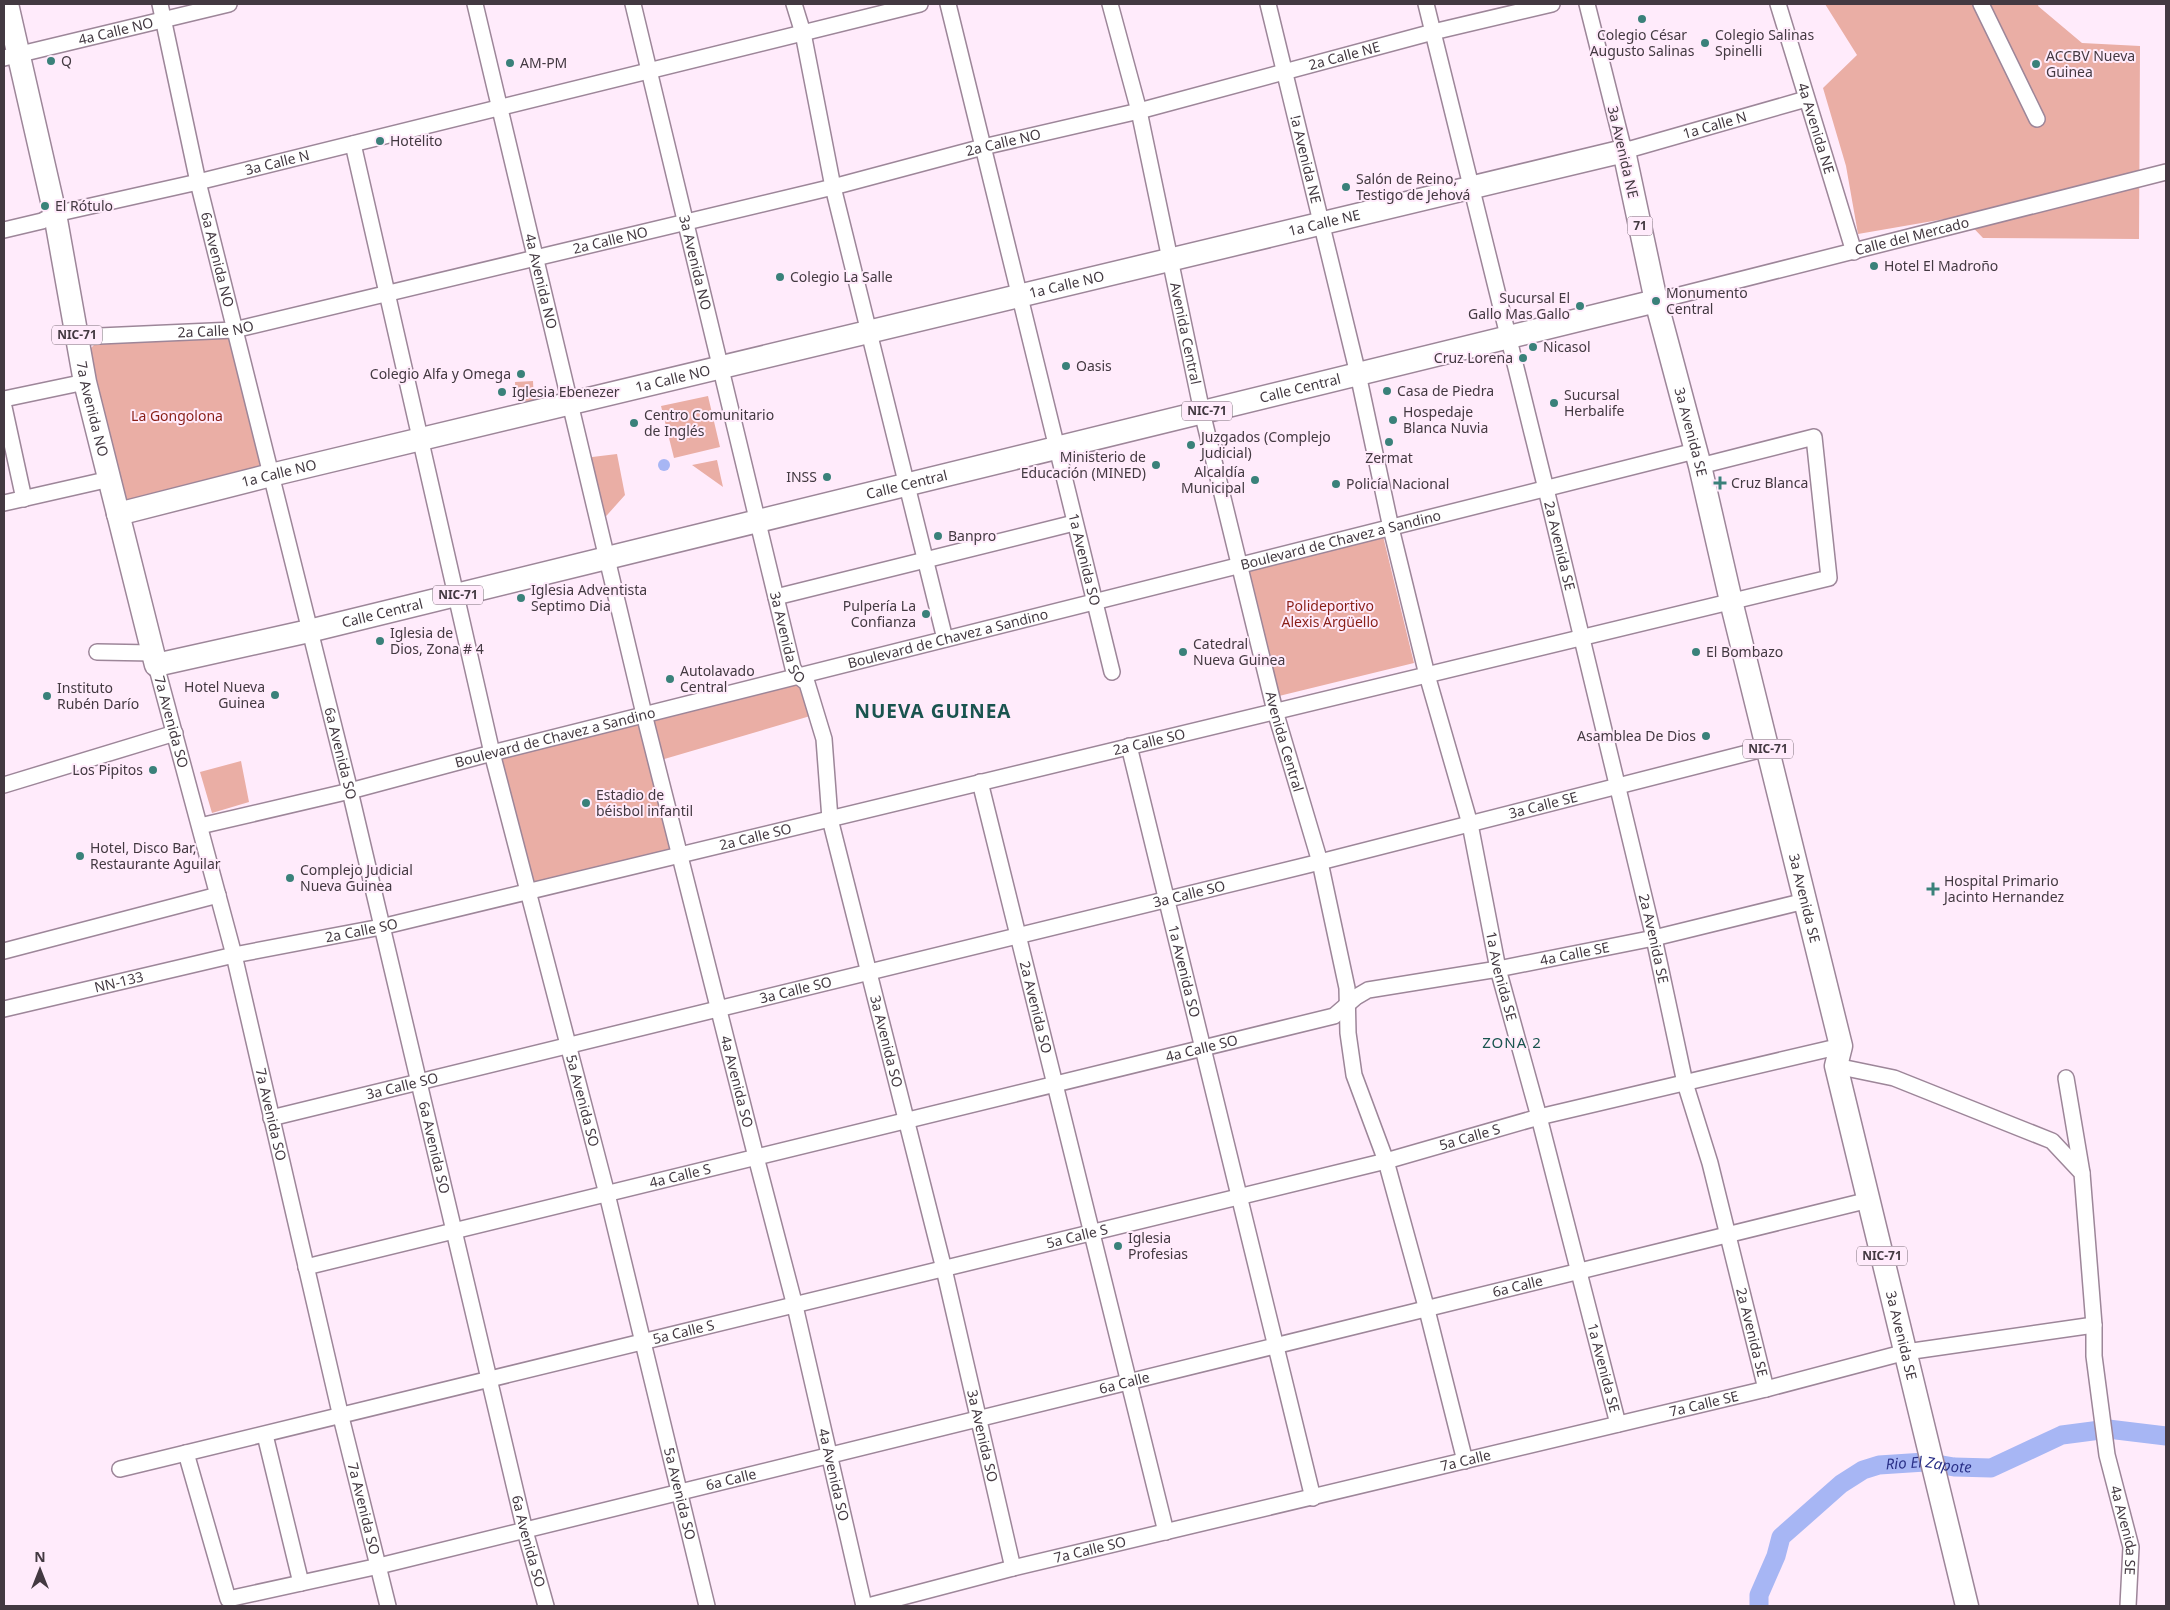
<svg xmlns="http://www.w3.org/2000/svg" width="2170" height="1610" font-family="'Noto Sans',sans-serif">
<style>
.green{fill:#eaaea5}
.water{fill:#a7b6f4}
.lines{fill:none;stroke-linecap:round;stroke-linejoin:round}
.river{stroke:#a7b6f4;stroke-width:19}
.minor-casing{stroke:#9d8699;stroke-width:18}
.highway-casing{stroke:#9d8699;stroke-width:25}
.minor{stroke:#fff;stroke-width:15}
.highway{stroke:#fff;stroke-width:22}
.poi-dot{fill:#3a817a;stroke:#ffebfb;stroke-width:2}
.labels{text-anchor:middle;stroke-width:4;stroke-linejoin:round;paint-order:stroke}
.shield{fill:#ffebfb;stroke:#7b6e79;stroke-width:1}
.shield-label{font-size:12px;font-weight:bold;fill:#433941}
.street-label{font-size:14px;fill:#433941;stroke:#ffebfb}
.poi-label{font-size:14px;fill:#433941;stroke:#ffebfb;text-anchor:start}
.park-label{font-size:14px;fill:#881e16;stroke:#ffebfb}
.neighbourhood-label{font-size:15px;letter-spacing:1px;fill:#1a544f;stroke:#ffebfb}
.water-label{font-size:15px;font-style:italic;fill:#2b3188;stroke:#ffebfb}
.district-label{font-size:19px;font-weight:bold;letter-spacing:1px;fill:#1a544f;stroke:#ffebfb}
</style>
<rect width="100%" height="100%" fill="#ffebfb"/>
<!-- green -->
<path class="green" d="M 1825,4 L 2039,4 L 2038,6 L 2082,43 L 2140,46 L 2139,239 L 1983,238 L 1962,216 L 1858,234 L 1846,166 L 1823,88 L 1857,55 Z
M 222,334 L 231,338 L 262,470 L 125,501 L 89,356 L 91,348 L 95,344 Z
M 533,381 L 534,401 L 516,401 L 515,382 Z
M 708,396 L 720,447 L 674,458 L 661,406 Z
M 617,454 L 625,495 L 600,523 L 584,458 Z
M 717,460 L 723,487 L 692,465 Z
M 1382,532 L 1414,663 L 1279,696 L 1247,565 Z
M 792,681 L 802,684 L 817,714 L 661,760 L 650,716 Z
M 641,719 L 674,851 L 531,886 L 498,754 Z
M 241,761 L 249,802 L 212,813 L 200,772 Z"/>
<!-- water -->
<path class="water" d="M658 465a6 6 0 1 1 12 0a6 6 0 1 1-12 0Z"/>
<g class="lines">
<!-- river -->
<path class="river" id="s1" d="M 1759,1606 L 1759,1595 L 1776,1556 L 1781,1537 L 1841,1484 L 1863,1470 L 1879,1465 L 1925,1462 L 1954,1467 L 1991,1468 L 2062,1435 L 2108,1429 L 2166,1436"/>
<!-- minor casing -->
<g class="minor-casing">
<g id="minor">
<path id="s2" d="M 160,4 L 198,182 L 350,791 L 525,1531 L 546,1606"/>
<path id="s3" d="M 475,4 L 644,714 L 756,1157 L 795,1306 L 864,1606"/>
<path id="s4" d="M 633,4 L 793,668 L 798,676 L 807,683 L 824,739 L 830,819 L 944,1269 L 1013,1568"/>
<path d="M 794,4 L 803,33 L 833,187 L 945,639"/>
<path id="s5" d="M 948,4 L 1112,672"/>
<path id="s6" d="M 1110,4 L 1139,111 L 1202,412 L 1275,711 L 1320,862 L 1347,988 L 1348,1033 L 1354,1075 L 1386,1161 L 1427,1310 L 1465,1461"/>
<path id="s7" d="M 1268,4 L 1358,374 L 1391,528 L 1427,675 L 1470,824 L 1498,969 L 1539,1117 L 1618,1424"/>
<path id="s8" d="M 1426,4 L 1546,489 L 1654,938 L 1685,1083 L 1710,1163 L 1766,1389"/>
<path id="s9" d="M 1587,4 L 1624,151 L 1806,99"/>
<path id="s10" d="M 1778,4 L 1854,252"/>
<path d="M 1981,4 L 2037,119"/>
<path id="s11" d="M 4,58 L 229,4"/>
<path id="s12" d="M 353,144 L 492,753 L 607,1194 L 707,1606"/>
<path id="s13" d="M 4,230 L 42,221 L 55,214 L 198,182 L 920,4"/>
<path id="s14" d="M 1656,301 L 2166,172"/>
<path id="s15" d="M 77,337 L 234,330 L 833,187 L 983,147 L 1139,111 L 1433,32 L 1552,4"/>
<path d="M 4,399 L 85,382"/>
<path d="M 4,407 L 24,499"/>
<path d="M 4,503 L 110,479"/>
<path d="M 776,597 L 1074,523"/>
<path d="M 97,652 L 153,653"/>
<path id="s16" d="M 156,665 L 234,955 L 341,1417 L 388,1606"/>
<path id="s17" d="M 1129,746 L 1313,1498"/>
<path id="s18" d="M 980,782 L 1166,1532"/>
<path d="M 4,785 L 175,733"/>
<path id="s19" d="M 200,826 L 350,791 L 492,753 L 1695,451"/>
<path d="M 4,951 L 218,895"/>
<path id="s20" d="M 4,1009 L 234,955 L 381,927 L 1829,578 L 1814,437 L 1700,466"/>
<path id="s21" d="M 1836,1066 L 1894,1078 L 2052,1141 L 2082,1173 L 2094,1325 L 2094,1356 L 2107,1455 L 2131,1547 L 2128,1606"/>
<path d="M 2066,1078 L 2082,1173"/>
<path id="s22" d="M 271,1118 L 1320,862 L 1767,748"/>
<path id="s23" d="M 306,1267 L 1334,1016 L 1356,997 L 1368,990 L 1498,969 L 1654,938 L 1805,901"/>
<path d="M 265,1435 L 301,1583"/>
<path id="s24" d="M 186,1453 L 228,1599 L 379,1566 L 1869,1200"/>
<path id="s25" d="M 120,1469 L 1386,1161 L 1539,1117 L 1841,1046"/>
<path id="s26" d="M 868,1606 L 1013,1568 L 1766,1389 L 1906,1352 L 2094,1325"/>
</g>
</g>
<!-- highway casing -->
<g class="highway-casing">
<g id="highway">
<path id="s27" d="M 7,4 L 55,214 L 85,382 L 156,665 L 309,631 L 1656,301"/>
<path id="s28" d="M 118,514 L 271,475 L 1624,151 L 1656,301 L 1700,466 L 1731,601 L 1841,1046 L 1836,1066 L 1967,1606"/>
</g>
</g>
<!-- minor -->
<use href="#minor" class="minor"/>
<!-- highway -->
<use href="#highway" class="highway"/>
</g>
<!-- markers -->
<g class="poi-dot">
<circle cx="1642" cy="19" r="5"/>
<circle cx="1705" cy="43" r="5"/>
<circle cx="51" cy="61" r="5"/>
<circle cx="510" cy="63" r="5"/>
<circle cx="2036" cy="64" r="5"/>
<circle cx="380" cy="141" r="5"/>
<circle cx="1346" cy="187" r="5"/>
<circle cx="45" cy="206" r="5"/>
<circle cx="1874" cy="266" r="5"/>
<circle cx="780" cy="277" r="5"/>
<circle cx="1656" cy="301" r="5"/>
<circle cx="1580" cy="306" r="5"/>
<circle cx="1533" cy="347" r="5"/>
<circle cx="1523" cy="358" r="5"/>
<circle cx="1066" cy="366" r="5"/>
<circle cx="521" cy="374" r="5"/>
<circle cx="1387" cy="391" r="5"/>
<circle cx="502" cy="392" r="5"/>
<circle cx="1554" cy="403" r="5"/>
<circle cx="1393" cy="420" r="5"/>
<circle cx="634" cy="423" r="5"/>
<circle cx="1389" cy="442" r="5"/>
<circle cx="1191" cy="445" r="5"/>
<circle cx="1156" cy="465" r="5"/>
<circle cx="827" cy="477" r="5"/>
<circle cx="1255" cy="480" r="5"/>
<path d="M1717.5 475.5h5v5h5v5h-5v5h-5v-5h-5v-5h5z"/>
<circle cx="1336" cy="484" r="5"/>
<circle cx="938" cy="536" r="5"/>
<circle cx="521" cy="598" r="5"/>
<circle cx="926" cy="614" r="5"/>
<circle cx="380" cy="641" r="5"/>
<circle cx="1183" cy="652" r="5"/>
<circle cx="1696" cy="652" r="5"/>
<circle cx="670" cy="679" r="5"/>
<circle cx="275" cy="695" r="5"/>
<circle cx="47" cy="696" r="5"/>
<circle cx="1706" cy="736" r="5"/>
<circle cx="153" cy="770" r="5"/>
<circle cx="586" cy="803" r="5"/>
<circle cx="80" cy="856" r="5"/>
<circle cx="290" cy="878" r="5"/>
<path d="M1930.5 881.5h5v5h5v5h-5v5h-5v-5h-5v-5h5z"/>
<circle cx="1118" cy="1246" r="5"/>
</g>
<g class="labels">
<!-- shield labels -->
<g class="shield">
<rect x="1627.5" y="216.5" width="25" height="19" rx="4"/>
<rect x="52" y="325.5" width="50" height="19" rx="4"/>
<rect x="1182" y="401.5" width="50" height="19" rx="4"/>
<rect x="433" y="585.5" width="50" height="19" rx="4"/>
<rect x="1743" y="739.5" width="50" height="19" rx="4"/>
<rect x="1857" y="1246.5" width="50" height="19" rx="4"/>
</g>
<g class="shield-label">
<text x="1640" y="230">71</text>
<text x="77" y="339">NIC-71</text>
<text x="1207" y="415">NIC-71</text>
<text x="458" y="599">NIC-71</text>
<text x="1768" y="753">NIC-71</text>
<text x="1882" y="1260">NIC-71</text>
</g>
<!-- street labels -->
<g class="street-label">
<text dy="5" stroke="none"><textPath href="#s11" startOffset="115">4a Calle NO</textPath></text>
<text dy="5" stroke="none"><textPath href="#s15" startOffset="1301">2a Calle NE</textPath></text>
<text dy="5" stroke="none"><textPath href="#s9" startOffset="246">1a Calle N</textPath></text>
<text dy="5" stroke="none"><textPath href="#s10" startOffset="130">4a Avenida NE</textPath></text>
<text dy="5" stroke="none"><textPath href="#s15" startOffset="949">2a Calle NO</textPath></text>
<text transform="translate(1623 152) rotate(77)" y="5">3a Avenida NE</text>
<text dy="5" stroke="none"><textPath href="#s7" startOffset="160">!a Avenida NE</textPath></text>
<text dy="5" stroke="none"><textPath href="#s13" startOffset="282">3a Calle N</textPath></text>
<text dy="5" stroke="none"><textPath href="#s28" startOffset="1241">1a Calle NE</textPath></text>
<text dy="5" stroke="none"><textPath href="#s14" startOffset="264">Calle del Mercado</textPath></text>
<text dy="5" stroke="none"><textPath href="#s15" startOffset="544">2a Calle NO</textPath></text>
<text dy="5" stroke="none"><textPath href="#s2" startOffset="262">6a Avenida NO</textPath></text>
<text dy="5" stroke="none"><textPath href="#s4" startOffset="266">3a Avenida NO</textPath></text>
<text dy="5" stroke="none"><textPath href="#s3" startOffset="285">4a Avenida NO</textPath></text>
<text dy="5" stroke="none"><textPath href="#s28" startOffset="976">1a Calle NO</textPath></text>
<text dy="5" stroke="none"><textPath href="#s15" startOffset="139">2a Calle NO</textPath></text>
<text dy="5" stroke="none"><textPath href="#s6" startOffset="338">Avenida Central</textPath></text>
<text dy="5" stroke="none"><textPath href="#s28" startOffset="571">1a Calle NO</textPath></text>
<text dy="5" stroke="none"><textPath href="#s27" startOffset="1855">Calle Central</textPath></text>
<text dy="5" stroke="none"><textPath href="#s27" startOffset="414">7a Avenida NO</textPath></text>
<text dy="5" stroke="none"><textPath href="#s28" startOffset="1838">3a Avenida SE</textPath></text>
<text dy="5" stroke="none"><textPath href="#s28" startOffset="166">1a Calle NO</textPath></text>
<text dy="5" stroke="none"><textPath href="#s27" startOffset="1450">Calle Central</textPath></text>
<text dy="5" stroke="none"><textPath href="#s19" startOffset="1176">Boulevard de Chavez a Sandino</textPath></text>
<text dy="5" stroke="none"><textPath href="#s8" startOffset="558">2a Avenida SE</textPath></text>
<text dy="5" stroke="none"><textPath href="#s5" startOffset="572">1a Avenida SO</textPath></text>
<text dy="5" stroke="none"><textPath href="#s27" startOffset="910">Calle Central</textPath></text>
<text dy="5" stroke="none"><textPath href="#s4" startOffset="652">3a Avenida SO</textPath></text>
<text dy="5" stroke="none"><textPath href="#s19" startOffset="771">Boulevard de Chavez a Sandino</textPath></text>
<text dy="5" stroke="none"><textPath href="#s16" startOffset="59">7a Avenida SO</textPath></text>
<text dy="5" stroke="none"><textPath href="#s19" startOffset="366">Boulevard de Chavez a Sandino</textPath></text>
<text dy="5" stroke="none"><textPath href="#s6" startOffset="758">Avenida Central</textPath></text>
<text dy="5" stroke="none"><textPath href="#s20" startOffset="1176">2a Calle SO</textPath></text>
<text dy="5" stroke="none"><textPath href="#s2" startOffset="771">6a Avenida SO</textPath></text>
<text dy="5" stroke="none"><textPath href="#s22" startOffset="1310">3a Calle SE</textPath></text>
<text dy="5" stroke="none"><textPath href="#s20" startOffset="771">2a Calle SO</textPath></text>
<text dy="5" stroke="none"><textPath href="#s22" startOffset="945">3a Calle SO</textPath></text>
<text dy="5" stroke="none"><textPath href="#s28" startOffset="2318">3a Avenida SE</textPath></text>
<text dy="5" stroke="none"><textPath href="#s20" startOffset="366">2a Calle SO</textPath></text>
<text dy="5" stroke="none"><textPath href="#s8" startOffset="962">2a Avenida SE</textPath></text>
<text dy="5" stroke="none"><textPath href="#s23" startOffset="1311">4a Calle SE</textPath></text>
<text dy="5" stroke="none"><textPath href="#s17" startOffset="232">1a Avenida SO</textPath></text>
<text dy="5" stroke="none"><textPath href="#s7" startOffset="1000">1a Avenida SE</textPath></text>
<text dy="5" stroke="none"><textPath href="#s20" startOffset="118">NN-133</textPath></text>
<text dy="5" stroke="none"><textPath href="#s22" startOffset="540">3a Calle SO</textPath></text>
<text dy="5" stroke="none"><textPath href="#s18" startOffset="232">2a Avenida SO</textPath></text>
<text dy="5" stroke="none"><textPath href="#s4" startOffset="1072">3a Avenida SO</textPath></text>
<text dy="5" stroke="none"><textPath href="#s23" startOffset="922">4a Calle SO</textPath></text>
<text dy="5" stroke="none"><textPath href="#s3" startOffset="1109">4a Avenida SO</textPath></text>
<text dy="5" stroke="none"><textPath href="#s22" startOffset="135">3a Calle SO</textPath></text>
<text dy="5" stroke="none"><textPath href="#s12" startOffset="984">5a Avenida SO</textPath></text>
<text dy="5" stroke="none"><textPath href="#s16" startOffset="464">7a Avenida SO</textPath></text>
<text dy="5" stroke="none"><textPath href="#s25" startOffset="1390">5a Calle S</textPath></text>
<text dy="5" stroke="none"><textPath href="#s2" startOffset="1176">6a Avenida SO</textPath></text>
<text dy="5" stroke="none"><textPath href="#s23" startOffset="385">4a Calle S</textPath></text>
<text dy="5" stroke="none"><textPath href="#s25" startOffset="985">5a Calle S</textPath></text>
<text dy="5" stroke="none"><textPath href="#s24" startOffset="1479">6a Calle</textPath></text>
<text dy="5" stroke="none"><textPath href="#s8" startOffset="1368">2a Avenida SE</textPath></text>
<text dy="5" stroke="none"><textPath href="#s25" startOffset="580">5a Calle S</textPath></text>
<text dy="5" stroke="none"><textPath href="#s28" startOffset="2768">3a Avenida SE</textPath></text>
<text dy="5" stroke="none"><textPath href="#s7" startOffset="1405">1a Avenida SE</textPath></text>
<text dy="5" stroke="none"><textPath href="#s24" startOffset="1074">6a Calle</textPath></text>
<text dy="5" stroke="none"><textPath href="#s26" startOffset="860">7a Calle SE</textPath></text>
<text dy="5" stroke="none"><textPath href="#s4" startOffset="1478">3a Avenida SO</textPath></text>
<text dy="5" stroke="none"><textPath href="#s26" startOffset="615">7a Calle</textPath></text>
<text dy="5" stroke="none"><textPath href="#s3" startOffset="1514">4a Avenida SO</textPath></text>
<text dy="5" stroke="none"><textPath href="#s24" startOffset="669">6a Calle</textPath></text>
<text dy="5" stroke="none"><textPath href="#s12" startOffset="1389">5a Avenida SO</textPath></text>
<text dy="5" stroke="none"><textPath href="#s16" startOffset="869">7a Avenida SO</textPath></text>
<text dy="5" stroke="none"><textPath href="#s21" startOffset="634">4a Avenida SE</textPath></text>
<text dy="5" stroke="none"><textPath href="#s2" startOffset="1581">6a Avenida SO</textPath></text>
<text dy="5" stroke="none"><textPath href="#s26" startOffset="229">7a Calle SO</textPath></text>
</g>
<!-- poi labels -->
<g class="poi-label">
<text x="1642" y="40" text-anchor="middle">Colegio César<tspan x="1642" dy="16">Augusto Salinas</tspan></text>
<text x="1715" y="40">Colegio Salinas<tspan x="1715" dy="16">Spinelli</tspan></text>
<text x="2046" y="61">ACCBV Nueva<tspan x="2046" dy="16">Guinea</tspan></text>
<text x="61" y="66">Q</text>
<text x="520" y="68">AM-PM</text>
<text x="390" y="146">Hotelito</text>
<text x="1356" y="184">Salón de Reino,<tspan x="1356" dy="16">Testigo de Jehová</tspan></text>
<text x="55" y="211">El Rótulo</text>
<text x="1884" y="271">Hotel El Madroño</text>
<text x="790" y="282">Colegio La Salle</text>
<text x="1666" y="298">Monumento<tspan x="1666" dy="16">Central</tspan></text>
<text x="1570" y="303" text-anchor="end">Sucursal El<tspan x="1570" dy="16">Gallo Mas Gallo</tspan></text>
<text x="1543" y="352">Nicasol</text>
<text x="1513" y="363" text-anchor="end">Cruz Lorena</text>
<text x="1076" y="371">Oasis</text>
<text x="511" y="379" text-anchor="end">Colegio Alfa y Omega</text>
<text x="1397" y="396">Casa de Piedra</text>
<text x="512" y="397">Iglesia Ebenezer</text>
<text x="1564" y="400">Sucursal<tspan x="1564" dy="16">Herbalife</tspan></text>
<text x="1403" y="417">Hospedaje<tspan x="1403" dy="16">Blanca Nuvia</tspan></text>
<text x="644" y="420">Centro Comunitario<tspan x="644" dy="16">de Inglés</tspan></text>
<text x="1201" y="442">Juzgados (Complejo<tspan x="1201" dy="16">Judicial)</tspan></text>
<text x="1146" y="462" text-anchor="end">Ministerio de<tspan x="1146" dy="16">Educación (MINED)</tspan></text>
<text x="1389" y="463" text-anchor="middle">Zermat</text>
<text x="1245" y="477" text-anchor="end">Alcaldía<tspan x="1245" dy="16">Municipal</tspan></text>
<text x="817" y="482" text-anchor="end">INSS</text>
<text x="1731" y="488">Cruz Blanca</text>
<text x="1346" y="489">Policía Nacional</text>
<text x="948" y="541">Banpro</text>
<text x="531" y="595">Iglesia Adventista<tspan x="531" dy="16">Septimo Dia</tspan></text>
<text x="916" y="611" text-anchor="end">Pulpería La<tspan x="916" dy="16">Confianza</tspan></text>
<text x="390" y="638">Iglesia de<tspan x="390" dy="16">Dios, Zona # 4</tspan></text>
<text x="1193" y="649">Catedral<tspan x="1193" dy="16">Nueva Guinea</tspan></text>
<text x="1706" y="657">El Bombazo</text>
<text x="680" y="676">Autolavado<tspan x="680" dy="16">Central</tspan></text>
<text x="265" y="692" text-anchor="end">Hotel Nueva<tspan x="265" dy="16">Guinea</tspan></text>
<text x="57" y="693">Instituto<tspan x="57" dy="16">Rubén Darío</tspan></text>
<text x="1696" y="741" text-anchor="end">Asamblea De Dios</text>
<text x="143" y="775" text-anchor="end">Los Pipitos</text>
<text x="596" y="800">Estadio de<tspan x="596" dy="16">béisbol infantil</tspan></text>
<text x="90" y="853">Hotel, Disco Bar,<tspan x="90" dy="16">Restaurante Aguilar</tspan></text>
<text x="300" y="875">Complejo Judicial<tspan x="300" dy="16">Nueva Guinea</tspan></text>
<text x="1944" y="886">Hospital Primario<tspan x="1944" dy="16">Jacinto Hernandez</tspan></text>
<text x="1128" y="1243">Iglesia<tspan x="1128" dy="16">Profesias</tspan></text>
</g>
<!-- park labels -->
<g class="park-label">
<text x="177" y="421">La Gongolona</text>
<text x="1330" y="611">Polideportivo<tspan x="1330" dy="16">Alexis Argüello</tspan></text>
</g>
<!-- neighbourhood labels -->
<g class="neighbourhood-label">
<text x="1512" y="1048">ZONA 2</text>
</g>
<!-- water labels -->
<g class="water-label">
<text dy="5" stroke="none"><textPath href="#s1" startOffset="246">Rio El Zapote</textPath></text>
</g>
<!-- district labels -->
<g class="district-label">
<text x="933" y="718">NUEVA GUINEA</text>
</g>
</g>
<!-- border -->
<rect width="2170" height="1610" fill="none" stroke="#433941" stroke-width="10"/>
<!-- north arrow -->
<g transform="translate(40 1570)" stroke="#ffebfb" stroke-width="4" paint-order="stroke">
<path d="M0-4L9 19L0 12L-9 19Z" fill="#433941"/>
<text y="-8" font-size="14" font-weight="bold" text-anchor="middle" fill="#433941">N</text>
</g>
</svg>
